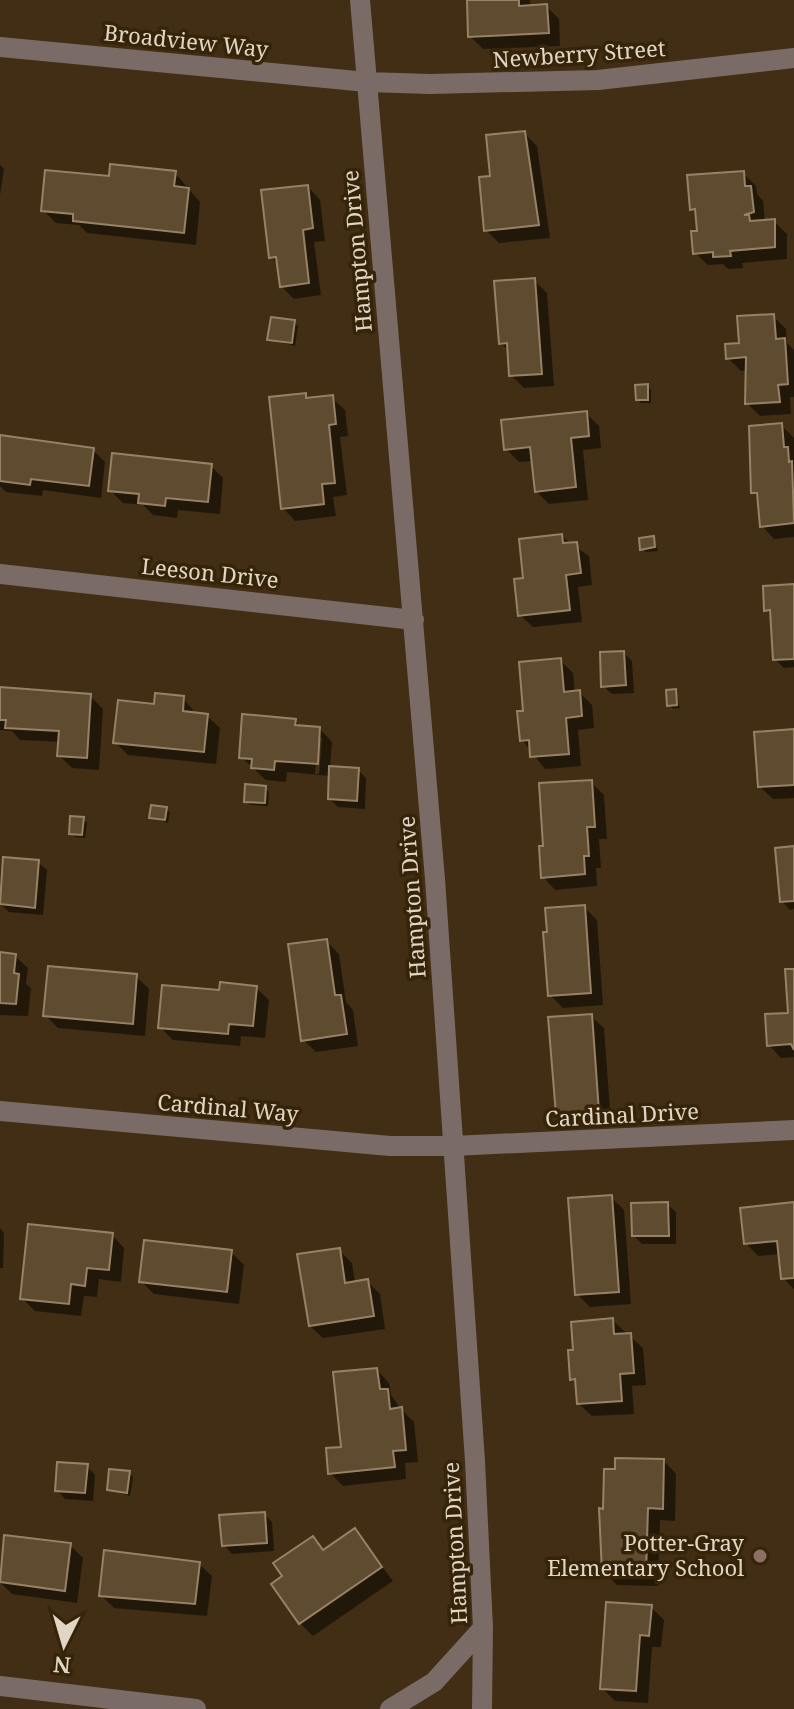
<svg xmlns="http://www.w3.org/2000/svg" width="794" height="1709" font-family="'Noto Serif',serif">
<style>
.shadow{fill:#0007;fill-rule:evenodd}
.building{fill:#5f4b30;stroke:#988266;stroke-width:2}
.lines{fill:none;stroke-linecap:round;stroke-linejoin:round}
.minor{stroke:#7b6b66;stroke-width:20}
.education-dot{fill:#8d6e63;stroke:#362409;stroke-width:3}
.labels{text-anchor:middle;stroke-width:7;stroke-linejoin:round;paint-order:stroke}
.street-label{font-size:22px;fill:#e1d5c6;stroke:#362409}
.poi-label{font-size:22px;fill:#e1d5c6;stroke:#362409;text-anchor:end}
</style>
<rect width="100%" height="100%" fill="#412e14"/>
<!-- shadow -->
<path class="shadow" d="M 469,0 L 530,0 L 530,7 L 546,6 L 559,19 L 560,46 L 483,49 L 470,36 Z
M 524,133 L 537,146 L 550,238 L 499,243 L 486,230 L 492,178 Z
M 0,165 L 4,169 L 0,195 Z
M 175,173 L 200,202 L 196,245 L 87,233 L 79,225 L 56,223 L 43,210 L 111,178 Z
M 743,173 L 756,186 L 757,194 L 763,201 L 765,222 L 774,221 L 787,234 L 787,259 L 742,263 L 743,268 L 728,269 L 723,264 L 708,265 L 695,253 L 699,232 L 697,214 L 692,209 Z
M 308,187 L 320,200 L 325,241 L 314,242 L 321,295 L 294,299 L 281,286 L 279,266 L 271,257 Z
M 534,280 L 547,293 L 554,386 L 524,388 L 511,375 L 510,352 L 501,343 Z
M 773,316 L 786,329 L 787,343 L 794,350 L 794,397 L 790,397 L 791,414 L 760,416 L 747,403 L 748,370 L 741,371 L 728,358 Z
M 294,322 L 298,326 L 295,346 L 269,339 Z
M 647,386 L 651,390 L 651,403 L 641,403 L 638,399 Z
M 305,395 L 310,400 L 332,398 L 345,410 L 348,436 L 340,437 L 347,495 L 333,497 L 336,516 L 295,521 L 283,508 Z
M 586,413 L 599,426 L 601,448 L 583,450 L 588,500 L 549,504 L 536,491 L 533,461 L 519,462 L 506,449 Z
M 781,425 L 794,438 L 794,537 L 774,539 L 762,526 L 759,499 L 753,492 Z
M 0,437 L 93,450 L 105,462 L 101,498 L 43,490 L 42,496 L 6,492 L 0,486 Z
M 211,466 L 223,478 L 220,514 L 178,510 L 177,518 L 153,515 L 143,505 L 123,503 L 110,490 Z
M 561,536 L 589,556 L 592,585 L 578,587 L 582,622 L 533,627 L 520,615 L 525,580 Z
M 653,538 L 658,551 L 646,552 L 642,549 Z
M 794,586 L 794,667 L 784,668 L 775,659 L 773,616 L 766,610 Z
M 624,653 L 632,661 L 634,693 L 612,694 L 603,686 Z
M 560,660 L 573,673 L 575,693 L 579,692 L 592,705 L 594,728 L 578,730 L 581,766 L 545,769 L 522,740 L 525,713 Z
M 0,689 L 90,696 L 103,709 L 99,770 L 72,768 L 59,755 L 60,742 L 20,740 L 12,731 L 0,730 Z
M 675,692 L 680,708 L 673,709 L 669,705 Z
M 183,698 L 196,714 L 207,716 L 220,728 L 216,764 L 128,755 L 115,742 L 156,706 Z
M 295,721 L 302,728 L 320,729 L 332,742 L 330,768 L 358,770 L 366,778 L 365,809 L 338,807 L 330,799 L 331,776 L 287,772 L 286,782 L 266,780 L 241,757 ZM 318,738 L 322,738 L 319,774 L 315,774 Z
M 794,731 L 794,798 L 773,799 L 760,787 Z
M 591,782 L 604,795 L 607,839 L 599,839 L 601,868 L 596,868 L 597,886 L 555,890 L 543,877 L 545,848 Z
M 265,788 L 269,792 L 268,806 L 250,805 L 246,801 Z
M 166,809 L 170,812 L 168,823 L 151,817 Z
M 83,819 L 87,823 L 85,838 L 75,837 L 71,833 Z
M 794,848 L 794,909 L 790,910 L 782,901 Z
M 38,862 L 47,870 L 43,915 L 9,912 L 0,904 Z
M 584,907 L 597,920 L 603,1005 L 563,1008 L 550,995 Z
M 326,941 L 339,954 L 346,1002 L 353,1010 L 358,1046 L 316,1052 L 303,1040 Z
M 0,954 L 15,956 L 28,968 L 26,984 L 31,988 L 28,1016 L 0,1015 Z
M 794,971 L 794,1057 L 781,1058 L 769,1045 L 790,1015 Z
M 136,976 L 149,989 L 145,1036 L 58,1028 L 45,1015 Z
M 256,988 L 269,1000 L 265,1038 L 241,1036 L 240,1046 L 173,1040 L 160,1027 Z
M 591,1016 L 604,1028 L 611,1124 L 571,1126 L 558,1114 Z
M 611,1197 L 624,1210 L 631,1304 L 590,1307 L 577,1294 Z
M 667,1204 L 676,1212 L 676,1244 L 642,1244 L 634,1236 Z
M 794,1204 L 794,1289 L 783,1278 L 780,1254 L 758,1256 L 746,1243 Z
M 0,1228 L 4,1233 L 3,1268 L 0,1268 Z
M 112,1235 L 124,1248 L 121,1282 L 99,1279 L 97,1297 L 84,1296 L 81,1316 L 35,1311 L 22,1298 Z
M 339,1250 L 352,1263 L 355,1283 L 367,1281 L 380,1294 L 385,1329 L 323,1338 L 310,1326 Z
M 231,1252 L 244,1265 L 239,1304 L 154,1294 L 141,1281 Z
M 612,1320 L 643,1348 L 646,1385 L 632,1386 L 634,1414 L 592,1416 L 579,1404 L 578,1385 L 572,1379 L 575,1351 Z
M 377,1370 L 389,1383 L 391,1395 L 400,1408 L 414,1422 L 418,1462 L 405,1463 L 406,1479 L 343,1486 L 330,1473 Z
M 664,1461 L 676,1474 L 675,1521 L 660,1520 L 658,1586 L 617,1585 L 604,1572 L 601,1536 L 606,1471 Z
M 87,1466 L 95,1475 L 93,1501 L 65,1499 L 57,1490 Z
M 129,1473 L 133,1477 L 130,1496 L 109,1490 Z
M 264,1514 L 272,1522 L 274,1551 L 232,1554 L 224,1545 Z
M 355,1531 L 393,1581 L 313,1636 L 300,1623 L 285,1576 L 312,1538 L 325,1551 Z
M 5,1537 L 70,1545 L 83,1558 L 77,1603 L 12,1594 L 0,1582 Z
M 199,1564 L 212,1576 L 207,1616 L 114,1608 L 101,1595 Z
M 651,1607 L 664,1620 L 661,1647 L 652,1647 L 648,1703 L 615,1701 L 602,1688 Z"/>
<!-- building -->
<path class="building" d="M 467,0 L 519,0 L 519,6 L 547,4 L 549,33 L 468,37 Z
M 525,131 L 539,225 L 484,231 L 479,177 L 490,176 L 486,135 Z
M 110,164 L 176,171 L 174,186 L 189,188 L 184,233 L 73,221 L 73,214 L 41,211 L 45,170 L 109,176 Z
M 744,171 L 745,186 L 751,186 L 754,212 L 744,215 L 749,215 L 750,221 L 775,219 L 775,247 L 730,251 L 731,256 L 713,257 L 713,252 L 693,254 L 691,231 L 697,231 L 695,209 L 690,210 L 687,175 Z
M 308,185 L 313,228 L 303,230 L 309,283 L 280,287 L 276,257 L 269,258 L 261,190 Z
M 535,278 L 542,374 L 509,376 L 507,343 L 499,344 L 494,281 Z
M 774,314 L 776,339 L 785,338 L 788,384 L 778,385 L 780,402 L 745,404 L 746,357 L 726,359 L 725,344 L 739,343 L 737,316 Z
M 271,317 L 295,320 L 292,343 L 267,340 Z
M 648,384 L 648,400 L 636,400 L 635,385 Z
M 306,393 L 306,398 L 333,395 L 336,424 L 329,425 L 335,483 L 322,484 L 324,504 L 281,509 L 269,397 Z
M 587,411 L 589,436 L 571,438 L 576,487 L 535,492 L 530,447 L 504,450 L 501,420 Z
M 782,423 L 784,447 L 788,447 L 789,462 L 792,461 L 794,523 L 760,527 L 757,493 L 751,493 L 749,426 Z
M 0,435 L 94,448 L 89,486 L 31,479 L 30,485 L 0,481 Z
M 112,453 L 212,464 L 208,502 L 166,498 L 165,506 L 138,503 L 139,494 L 108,491 Z
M 562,534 L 563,543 L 577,542 L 581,573 L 566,575 L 570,610 L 518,616 L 514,579 L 523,578 L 519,539 Z
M 654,536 L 655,547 L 640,550 L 639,538 Z
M 794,584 L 794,659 L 773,660 L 770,610 L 764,611 L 763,586 Z
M 624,651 L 626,685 L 601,687 L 600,652 Z
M 561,658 L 564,692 L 580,690 L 582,716 L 566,718 L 569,754 L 530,757 L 529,740 L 520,741 L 517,711 L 523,711 L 519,662 Z
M 0,687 L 91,694 L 87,758 L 57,756 L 59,731 L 5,728 L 6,720 L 0,720 Z
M 676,689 L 677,705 L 667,706 L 666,690 Z
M 155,693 L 184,696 L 183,711 L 208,714 L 204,752 L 113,743 L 118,700 L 154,704 Z
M 242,714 L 296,719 L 295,725 L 320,727 L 318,764 L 275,761 L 274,770 L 251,768 L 252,759 L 239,758 Z
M 794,729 L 794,785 L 758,787 L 754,732 Z
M 329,766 L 359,768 L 357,801 L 328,799 Z
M 592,780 L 595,827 L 587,827 L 589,856 L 584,856 L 585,874 L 541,878 L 539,846 L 543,846 L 539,783 Z
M 245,784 L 266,786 L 265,803 L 244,802 Z
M 151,805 L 167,807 L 165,820 L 149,818 Z
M 70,816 L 84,817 L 82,835 L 69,834 Z
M 794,846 L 794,901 L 780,902 L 775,848 Z
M 3,857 L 39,860 L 35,908 L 0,904 Z
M 585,905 L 591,993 L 548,996 L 543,932 L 547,932 L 545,908 Z
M 327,939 L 335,995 L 341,995 L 347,1034 L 301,1041 L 288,944 Z
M 0,952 L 16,954 L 14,973 L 19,974 L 16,1004 L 0,1003 Z
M 48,966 L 137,974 L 133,1024 L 43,1016 Z
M 785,969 L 794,969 L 794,1050 L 791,1044 L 767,1046 L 765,1014 L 788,1013 Z
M 220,982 L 257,986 L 253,1026 L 229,1024 L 228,1034 L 158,1028 L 162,985 L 219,990 Z
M 592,1014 L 599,1112 L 556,1115 L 548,1017 Z
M 612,1195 L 619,1292 L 575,1295 L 568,1198 Z
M 668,1202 L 669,1236 L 632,1236 L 631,1203 Z
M 794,1202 L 794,1278 L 781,1279 L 777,1241 L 744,1244 L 740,1208 Z
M 28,1224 L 113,1233 L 109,1270 L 87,1268 L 85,1286 L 71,1284 L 69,1304 L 20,1299 Z
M 144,1240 L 232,1250 L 227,1292 L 139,1282 Z
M 340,1248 L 345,1283 L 368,1279 L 374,1316 L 309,1326 L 297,1254 Z
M 613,1318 L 614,1334 L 631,1333 L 634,1373 L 620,1374 L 622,1401 L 577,1404 L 575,1379 L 570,1380 L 568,1350 L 573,1350 L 571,1322 Z
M 377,1368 L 380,1389 L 388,1389 L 390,1409 L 402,1407 L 406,1450 L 393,1451 L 395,1467 L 328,1474 L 326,1448 L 341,1447 L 333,1372 Z
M 615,1458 L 664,1459 L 663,1509 L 648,1508 L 646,1574 L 602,1573 L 599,1508 L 603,1509 L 604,1469 L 615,1469 Z
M 57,1462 L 88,1464 L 85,1493 L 55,1491 Z
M 109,1469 L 130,1471 L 127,1493 L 107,1490 Z
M 265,1512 L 267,1543 L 222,1546 L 219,1515 Z
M 355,1528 L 382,1567 L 299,1624 L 271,1584 L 282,1576 L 273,1563 L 313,1536 L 323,1550 Z
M 4,1535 L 71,1543 L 65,1591 L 0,1582 Z
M 104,1550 L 200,1562 L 195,1604 L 99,1596 Z
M 606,1602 L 652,1605 L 649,1636 L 640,1635 L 636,1691 L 600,1689 Z"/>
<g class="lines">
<!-- minor -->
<path class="minor" d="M 360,0 L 435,879 L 475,1461 L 483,1628 L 482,1709
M 0,47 L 367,82 L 430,84 L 598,80 L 794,58
M 0,574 L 414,620
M 0,1111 L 390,1146 L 453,1146 L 794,1130
M 0,1686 L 196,1709
M 390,1709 L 434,1682 L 483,1628"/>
</g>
<!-- markers -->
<circle class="education-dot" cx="760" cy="1556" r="8"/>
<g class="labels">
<!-- street labels -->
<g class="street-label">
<text transform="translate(186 41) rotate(6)" y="8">Broadview Way</text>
<text transform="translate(579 54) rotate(-4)" y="8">Newberry Street</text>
<text transform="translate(357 251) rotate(-95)" y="8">Hampton Drive</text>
<text transform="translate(210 573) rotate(6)" y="8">Leeson Drive</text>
<text transform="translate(412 897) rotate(-94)" y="8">Hampton Drive</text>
<text transform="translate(228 1108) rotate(5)" y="8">Cardinal Way</text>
<text transform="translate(622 1115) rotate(-3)" y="8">Cardinal Drive</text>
<text transform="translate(455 1543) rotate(-93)" y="8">Hampton Drive</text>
</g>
<!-- poi labels -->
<g class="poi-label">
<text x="744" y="1551">Potter-Gray<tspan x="744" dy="25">Elementary School</tspan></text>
</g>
</g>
<!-- north arrow -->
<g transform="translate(64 1645) rotate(185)" stroke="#362409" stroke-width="6" paint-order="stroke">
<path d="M0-6L14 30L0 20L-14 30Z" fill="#e1d5c6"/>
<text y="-12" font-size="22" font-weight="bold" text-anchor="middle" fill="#e1d5c6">N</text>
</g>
</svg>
